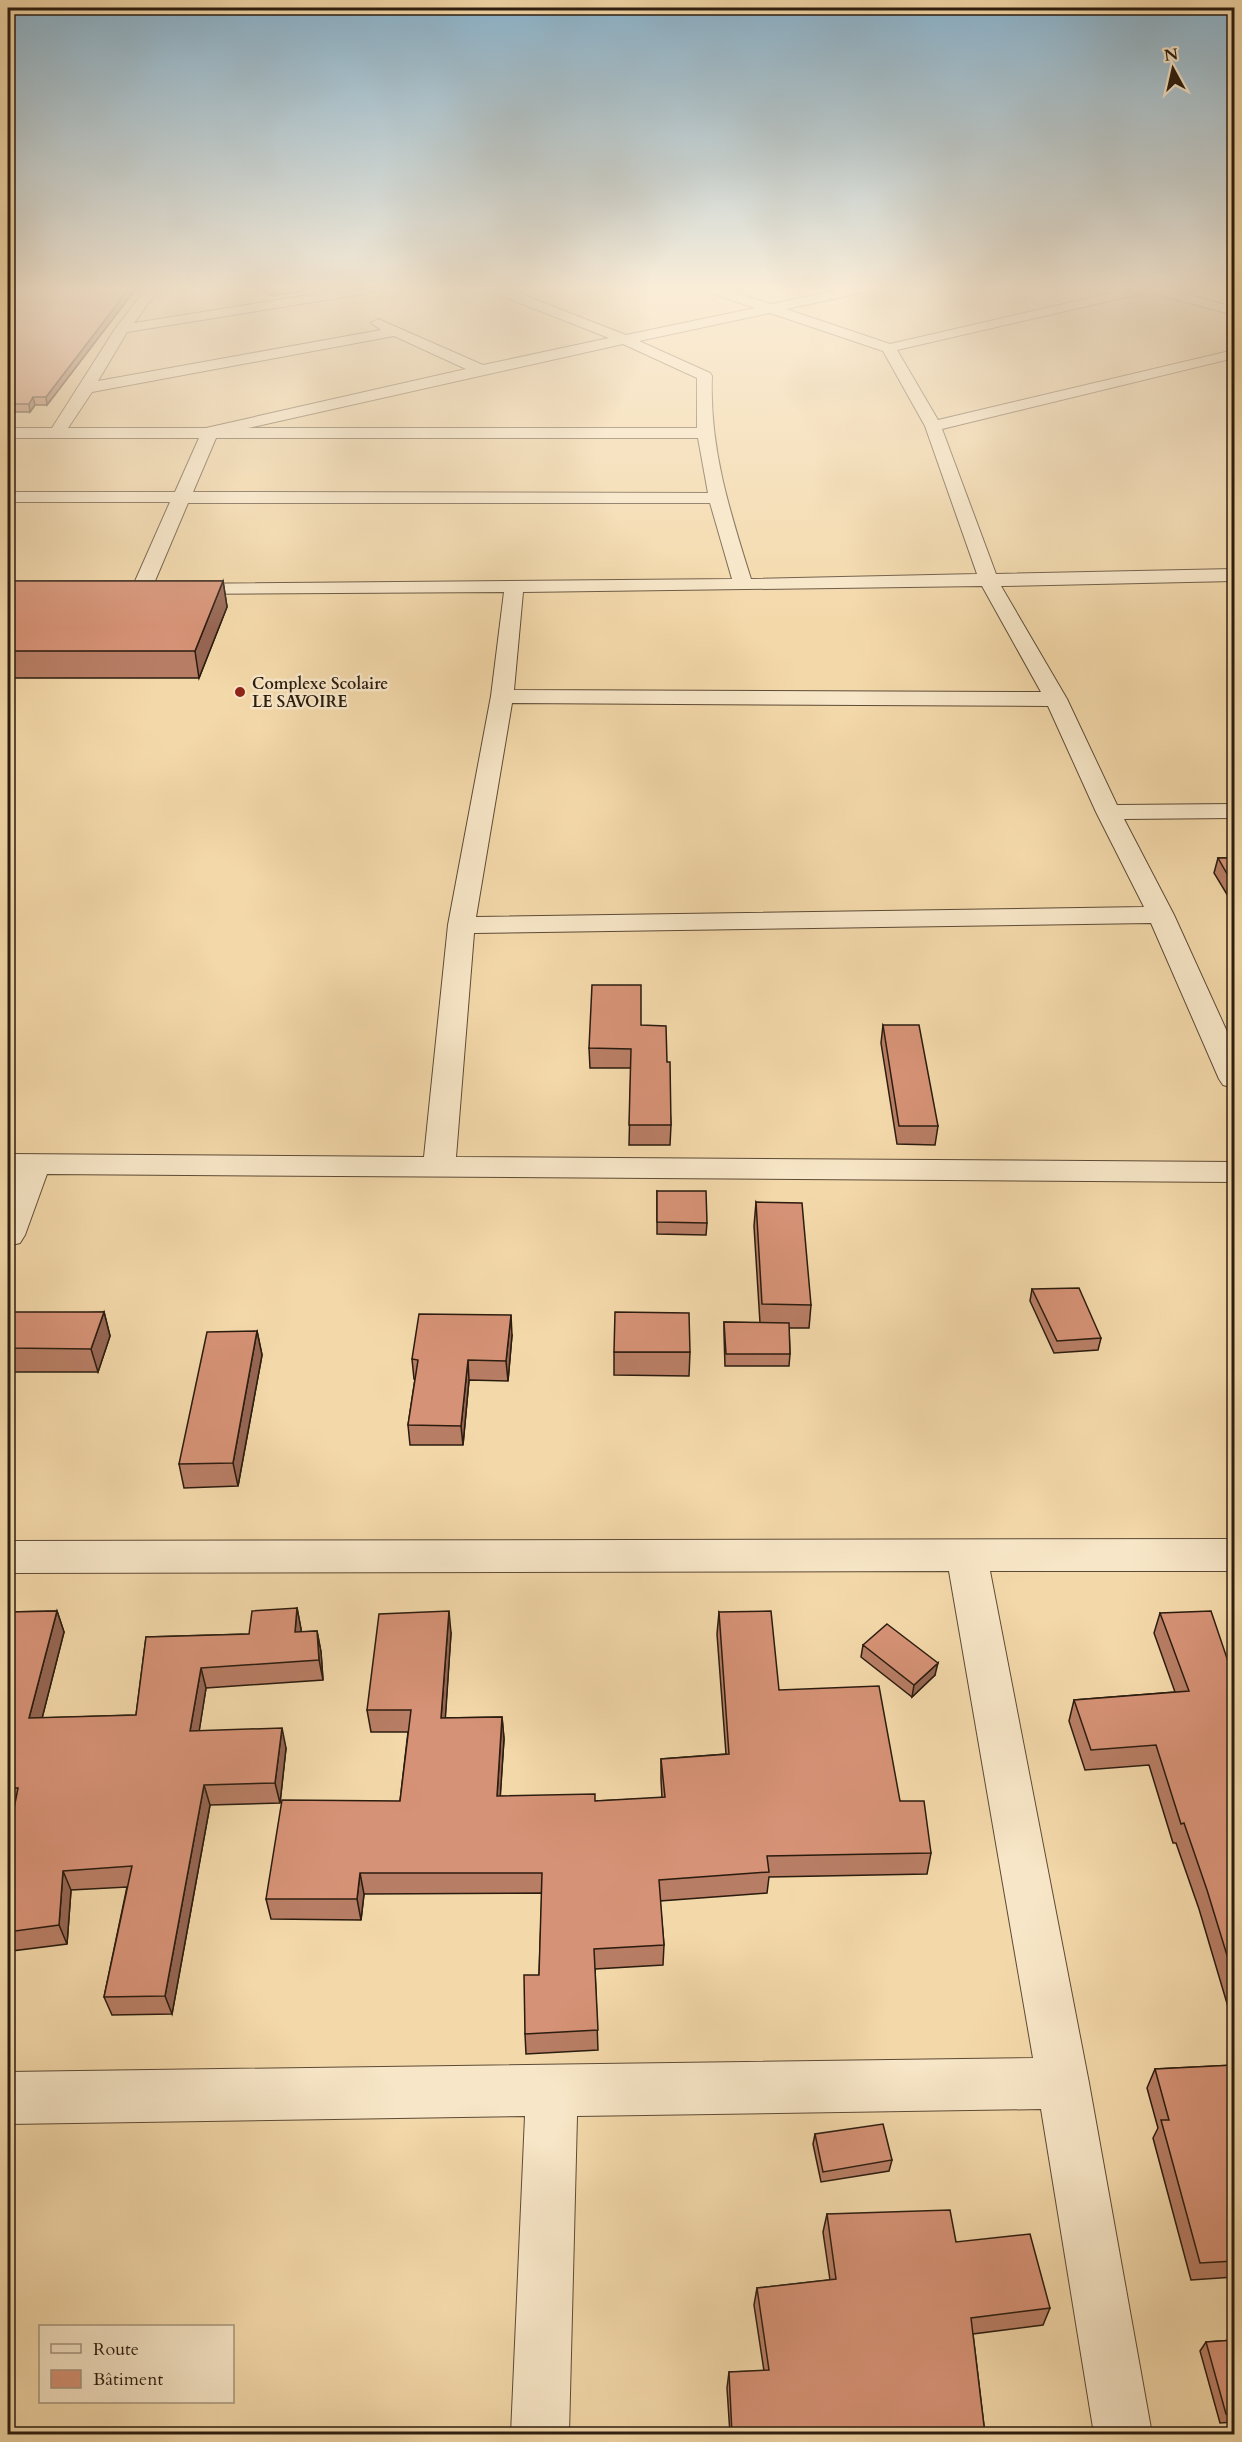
<svg xmlns="http://www.w3.org/2000/svg" width="1242" height="2442" font-family="Cardo,serif">
<style>
.lines{fill:none;stroke-linecap:round;stroke-linejoin:round}
.minor-casing{stroke:#5d4b36;stroke-width:2}
.minor{fill:#f7e6c7;fill-rule:evenodd}
.wall{fill:#b87e65;stroke:#2b1c0f;stroke-width:1.5}
.shaded-wall{fill:#966653;stroke:#2b1c0f;stroke-width:1.5}
.building{fill:#d69276;stroke:#2b1c0f;stroke-width:1.5}
.poi-dot{fill:#8f2418;stroke:#f7e6c7;stroke-width:2}
.labels{text-anchor:middle;stroke-width:5;stroke-linejoin:round;paint-order:stroke}
.far-poi-label{font-size:16px;font-weight:bold;fill:#2b1c0f;stroke:#f7e6c7;text-anchor:start}
</style>
<rect width="100%" height="100%" fill="#f3d8a9"/>
<filter id="stains"><feTurbulence type="fractalNoise" baseFrequency=".00333" numOctaves="4"/><feColorMatrix values="0 0 0 0 .2 0 0 0 0 .09 0 0 0 0 .02 0 0 0 .5 -.17"/></filter>
<radialGradient id="worn" r=".72"><stop offset=".6" stop-color="#630" stop-opacity="0"/><stop offset="1" stop-color="#630" stop-opacity=".3"/></radialGradient>
<g class="lines">
<!-- minor casing -->
<g class="minor-casing">
<path id="minor" d="M 148,286 L 161,286 L 134,323 L 366,286 L 394,286 L 388,290 L 127,332 L 98,381 L 381,330 L 371,323 L 378,319 L 483,365 L 609,338 L 484,289 L 483,286 L 500,286 L 626,335 L 755,308 L 698,289 L 697,286 L 715,286 L 771,304 L 859,286 L 882,286 L 876,290 L 786,309 L 890,344 L 1142,286 L 1164,286 L 1163,288 L 1234,307 L 1234,315 L 1148,292 L 897,350 L 938,420 L 1234,350 L 1234,358 L 942,429 L 996,574 L 1234,569 L 1234,581 L 1001,586 L 1067,699 L 1117,805 L 1234,804 L 1234,818 L 1124,819 L 1174,915 L 1234,1047 L 1234,1088 L 1223,1085 L 1219,1079 L 1151,923 L 474,933 L 456,1157 L 1234,1162 L 1234,1182 L 47,1174 L 25,1235 L 20,1243 L 8,1246 L 8,1194 L 15,1174 L 8,1174 L 8,1154 L 424,1157 L 448,925 L 491,696 L 504,592 L 180,594 L 173,592 L 170,588 L 173,584 L 732,579 L 710,503 L 188,503 L 152,588 L 149,592 L 135,592 L 132,588 L 170,502 L 8,502 L 8,492 L 175,492 L 199,438 L 8,438 L 8,428 L 52,428 L 115,329 ZM 770,313 L 883,351 L 925,426 L 977,574 L 751,579 C 730,512 709,447 712,376 L 710,373 L 639,341 ZM 394,336 L 466,369 L 206,428 L 68,428 L 92,392 ZM 623,344 L 697,378 L 697,428 L 248,428 ZM 216,438 L 698,438 L 708,493 L 193,492 ZM 982,586 L 1041,692 L 514,690 L 523,592 ZM 512,703 L 1048,706 L 1096,812 L 1144,907 L 476,917 Z
M 1234,1539 L 1234,1571 L 990,1571 L 1089,2083 L 1152,2434 L 1094,2434 L 1041,2109 L 577,2116 L 569,2434 L 511,2434 L 525,2116 L 8,2124 L 8,2072 L 1033,2058 L 949,1571 L 8,1573 L 8,1541 Z"/>
</g>
<!-- minor -->
<use href="#minor" class="minor"/>
</g>
<!-- wall -->
<path class="wall" d="M 17,286 L 138,286 L 47,405 L 35,405 L 30,412 L 8,412 L 8,301 Z
M 249,286 L 332,286 L 273,296 Z
M 8,581 L 223,581 L 227,607 L 199,678 L 8,678 Z
M 1218,858 L 1234,858 L 1234,906 L 1214,873 Z
M 641,1025 L 667,1062 L 671,1125 L 670,1145 L 629,1145 L 631,1068 L 590,1068 L 589,1048 Z
M 883,1025 L 938,1126 L 935,1145 L 897,1144 L 881,1043 Z
M 657,1191 L 707,1223 L 706,1235 L 657,1234 Z
M 756,1202 L 811,1305 L 809,1328 L 789,1328 L 790,1354 L 789,1366 L 725,1366 L 724,1334 L 724,1322 L 760,1323 L 754,1226 Z
M 1032,1289 L 1101,1338 L 1098,1350 L 1054,1353 L 1030,1301 Z
M 104,1312 L 110,1336 L 98,1372 L 8,1372 L 8,1316 Z
M 257,1331 L 262,1355 L 238,1486 L 184,1488 L 179,1464 Z
M 512,1335 L 508,1381 L 469,1380 L 463,1445 L 410,1445 L 408,1425 L 415,1379 L 414,1379 L 412,1359 Z
M 614,1352 L 690,1352 L 689,1376 L 614,1375 Z
M 297,1608 L 301,1629 L 301,1632 L 317,1631 L 321,1652 L 323,1680 L 206,1688 L 199,1731 L 286,1748 L 280,1803 L 210,1805 L 172,2014 L 112,2015 L 104,1997 L 127,1887 L 71,1890 L 67,1944 L 12,1951 L 8,1971 L 8,1839 L 14,1808 L 8,1808 L 8,1612 L 57,1611 L 64,1632 L 42,1718 L 136,1715 L 146,1637 L 249,1634 Z
M 719,1612 L 779,1690 L 900,1801 L 931,1853 L 927,1874 L 769,1877 L 767,1893 L 660,1901 L 664,1945 L 663,1965 L 595,1969 L 598,2050 L 526,2054 L 525,2034 L 539,1975 L 542,1893 L 364,1894 L 361,1920 L 271,1919 L 266,1899 L 400,1801 L 408,1732 L 371,1732 L 367,1710 L 451,1633 L 445,1718 L 502,1717 L 504,1739 L 500,1796 L 595,1801 L 662,1798 L 661,1780 L 661,1759 L 726,1754 L 717,1634 Z
M 1160,1613 L 1234,1679 L 1234,2027 L 1199,1909 L 1176,1843 L 1173,1843 L 1149,1765 L 1085,1770 L 1069,1721 L 1074,1700 L 1175,1692 L 1154,1633 Z
M 863,1645 L 935,1675 L 912,1697 L 861,1657 Z
M 1234,2065 L 1234,2277 L 1191,2280 L 1153,2138 L 1158,2128 L 1147,2088 L 1155,2069 Z
M 815,2134 L 892,2160 L 889,2171 L 821,2182 L 813,2144 Z
M 827,2214 L 956,2242 L 1050,2308 L 1043,2325 L 973,2334 L 985,2434 L 730,2434 L 727,2388 L 729,2372 L 764,2371 L 754,2305 L 757,2288 L 830,2280 L 823,2232 Z
M 1234,2340 L 1234,2422 L 1220,2423 L 1200,2351 L 1206,2342 Z"/>
<!-- shaded-wall -->
<path class="shaded-wall" d="M 131,286 L 138,286 L 47,405 L 46,397 Z
M 293,286 L 332,286 L 273,296 L 272,289 Z
M 33,397 L 35,405 L 30,412 L 29,404 Z
M 223,581 L 227,607 L 199,678 L 195,651 Z
M 104,1312 L 110,1336 L 98,1372 L 91,1349 Z
M 511,1315 L 512,1335 L 508,1381 L 506,1361 Z
M 257,1331 L 262,1355 L 238,1486 L 233,1463 Z
M 468,1360 L 469,1380 L 463,1445 L 461,1426 Z
M 297,1608 L 301,1629 L 299,1653 L 295,1632 Z
M 57,1611 L 64,1632 L 37,1738 L 29,1718 Z
M 449,1611 L 451,1633 L 444,1739 L 441,1718 Z
M 317,1631 L 321,1652 L 323,1680 L 319,1660 Z
M 938,1663 L 935,1675 L 912,1697 L 914,1685 Z
M 201,1668 L 206,1688 L 196,1751 L 190,1731 Z
M 502,1717 L 504,1739 L 499,1817 L 497,1796 Z
M 282,1728 L 286,1748 L 280,1803 L 275,1783 Z
M 204,1785 L 210,1805 L 172,2014 L 165,1996 Z
M 63,1871 L 71,1890 L 67,1944 L 59,1925 Z
M 360,1873 L 364,1894 L 361,1920 L 357,1899 Z
M 8,1941 L 12,1951 L 8,1971 Z"/>
<!-- building -->
<path class="building" d="M 17,286 L 131,286 L 46,397 L 33,397 L 29,404 L 8,404 L 8,301 Z
M 264,286 L 293,286 L 272,289 Z
M 8,581 L 223,581 L 195,651 L 8,651 Z
M 1218,858 L 1234,858 L 1234,886 Z
M 592,985 L 641,985 L 641,1025 L 666,1026 L 667,1062 L 670,1062 L 671,1125 L 629,1125 L 631,1049 L 589,1048 Z
M 883,1025 L 919,1025 L 938,1126 L 899,1126 Z
M 657,1191 L 706,1191 L 707,1223 L 657,1222 Z
M 756,1202 L 802,1203 L 811,1305 L 762,1304 Z
M 1079,1288 L 1101,1338 L 1057,1341 L 1032,1289 Z
M 9,1312 L 104,1312 L 91,1349 L 8,1348 L 8,1316 Z
M 615,1312 L 689,1313 L 690,1352 L 614,1352 Z
M 419,1314 L 511,1315 L 506,1361 L 468,1360 L 461,1426 L 408,1425 L 418,1360 L 412,1359 Z
M 724,1322 L 789,1323 L 790,1354 L 726,1354 Z
M 257,1331 L 233,1463 L 179,1464 L 207,1332 Z
M 297,1608 L 295,1632 L 317,1631 L 319,1660 L 201,1668 L 190,1731 L 282,1728 L 275,1783 L 204,1785 L 165,1996 L 104,1997 L 132,1866 L 63,1871 L 59,1925 L 8,1932 L 8,1839 L 18,1788 L 8,1788 L 8,1612 L 57,1611 L 29,1718 L 136,1715 L 146,1637 L 249,1634 L 252,1611 Z
M 449,1611 L 441,1718 L 502,1717 L 497,1796 L 595,1794 L 595,1801 L 665,1797 L 661,1759 L 729,1754 L 719,1612 L 771,1611 L 779,1690 L 879,1686 L 900,1801 L 924,1801 L 931,1853 L 767,1856 L 769,1872 L 659,1880 L 664,1945 L 594,1949 L 598,2030 L 525,2034 L 524,1975 L 539,1975 L 542,1873 L 360,1873 L 357,1899 L 266,1899 L 282,1800 L 400,1801 L 411,1710 L 367,1710 L 379,1614 Z
M 1211,1611 L 1234,1679 L 1234,1978 L 1207,1890 L 1184,1823 L 1181,1824 L 1156,1745 L 1091,1750 L 1074,1700 L 1189,1691 L 1160,1613 Z
M 887,1624 L 938,1663 L 914,1685 L 863,1645 Z
M 1234,2065 L 1234,2261 L 1200,2263 L 1161,2120 L 1169,2120 L 1155,2069 Z
M 883,2124 L 892,2160 L 823,2172 L 815,2134 Z
M 950,2210 L 956,2242 L 1030,2234 L 1050,2308 L 971,2318 L 985,2434 L 732,2434 L 729,2372 L 769,2370 L 757,2288 L 836,2279 L 827,2214 Z
M 1234,2340 L 1234,2414 L 1226,2414 L 1206,2342 Z"/>
<!-- sky -->
<linearGradient id="sky" x2="0" y2="1"><stop stop-color="#8ab6d2"/><stop offset="0.46" stop-color="#faedd8"/><stop offset="1" stop-color="#faedd8" stop-opacity="0"/></linearGradient>
<rect width="1242" height="628" fill="url(#sky)"/>
<!-- markers -->
<circle class="poi-dot" cx="240" cy="692" r="6"/>
<g class="labels">
<!-- far-poi labels -->
<g class="far-poi-label">
<text x="252" y="689">Complexe Scolaire<tspan x="252" dy="18">LE SAVOIRE</tspan></text>
</g>
</g>
<!-- margin -->
<rect width="1242" height="2442" fill="none" stroke="#f3d8a9" stroke-width="30"/>
<rect x="9" y="9" width="1224" height="2424" fill="none" stroke="#2b1c0f" stroke-width="3"/>
<rect x="15" y="15" width="1212" height="2412" fill="none" stroke="#2b1c0f" stroke-width="1.5"/>
<!-- legend -->
<rect x="39" y="2325" width="195" height="78" fill="#f7e6c7" stroke="#a5957d" stroke-width="1.5"/>
<rect x="51" y="2344" width="30" height="9" fill="#f7e6c7" stroke="#a5957d" stroke-width="1.5"/>
<text x="93" y="2355" font-size="18" fill="#2b1c0f">Route</text>
<rect x="51" y="2370" width="30" height="18" fill="#d69276" stroke="#a5957d" stroke-width="1.5"/>
<text x="93" y="2385" font-size="18" fill="#2b1c0f">Bâtiment</text>
<!-- north arrow -->
<g transform="translate(1173 69) rotate(352)" stroke="#f7e6c7" stroke-width="4.5" paint-order="stroke">
<path d="M0-4.5L10 22L0 15L-10 22Z" fill="#2b1c0f"/>
<text y="-9" font-size="16" font-weight="bold" text-anchor="middle" fill="#2b1c0f">N</text>
</g>
<rect width="100%" height="100%" filter="url(#stains)"/>
<rect width="100%" height="100%" fill="url(#worn)"/>
</svg>
